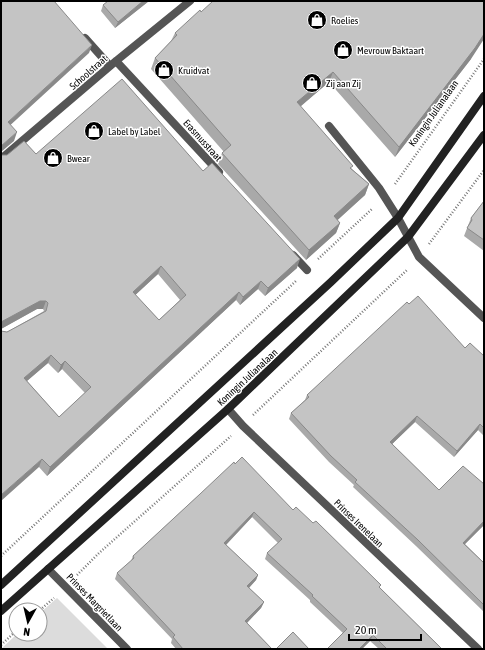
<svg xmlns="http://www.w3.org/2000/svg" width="485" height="650" font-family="'Asap Condensed',sans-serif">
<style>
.green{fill:#dcdcdc}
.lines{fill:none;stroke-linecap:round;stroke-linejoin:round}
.path{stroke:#777;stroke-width:2.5;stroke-dasharray:1 2;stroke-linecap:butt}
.service{stroke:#555;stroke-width:8}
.pedestrian{stroke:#555;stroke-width:8}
.minor{stroke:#555;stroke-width:8}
.secondary{stroke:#222;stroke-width:8}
.wall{fill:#a9a9a9;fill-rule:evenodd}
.shaded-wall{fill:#898989}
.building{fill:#c4c4c4;stroke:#898989;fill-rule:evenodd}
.labels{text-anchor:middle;stroke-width:3;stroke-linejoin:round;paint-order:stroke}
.poi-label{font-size:10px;fill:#000;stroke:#fff;text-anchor:start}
.street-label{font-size:10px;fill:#000;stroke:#fff}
</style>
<rect width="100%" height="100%" fill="#fff"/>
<!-- green -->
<path class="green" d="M 57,598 L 108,649 L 1,649 L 17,634 L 40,634 L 40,613 Z"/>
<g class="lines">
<!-- path -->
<path class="path" d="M 395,184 L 484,59
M 429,244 L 484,170
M 318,259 L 373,208
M 253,415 L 408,269
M 1,556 L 296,281
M 77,575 L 99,553 L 231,436
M 40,610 L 54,598
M 1,645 L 16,631"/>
<!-- service -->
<path class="service" d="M 329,126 L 379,188 L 398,218"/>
<!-- pedestrian -->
<path class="pedestrian" d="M 85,38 L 110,66
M 116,61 L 219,172
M 1,159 L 116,61 L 190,1
M 293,255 L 307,270"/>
<!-- minor -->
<path class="minor" d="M 398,218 L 419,257 L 484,318
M 228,409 L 243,426 L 478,649
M 48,569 L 127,649"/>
<!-- secondary -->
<path class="secondary" d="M 1,585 L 331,282 L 398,218 L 484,96
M 1,611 L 228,409 L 408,237 L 484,135"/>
</g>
<!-- wall -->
<path class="wall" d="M 108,1 L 149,1 L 115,28 L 101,11 L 103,5 Z
M 201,12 L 471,59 L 395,157 L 329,82 L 300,106 L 352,169 L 369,184 L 365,195 L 337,220 L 340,223 L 336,233 L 306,260 L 218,164 L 222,153 L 224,152 L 151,69 L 155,58 L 171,41 L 175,33 Z
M 36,154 L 203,171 L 297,268 L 265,296 L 258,289 L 240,305 L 236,300 L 47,476 L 39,467 L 1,332 L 7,332 L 44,311 L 43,309 L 37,309 L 1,329 L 1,155 L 7,155 ZM 158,274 L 180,300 L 159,320 L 135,295 ZM 48,363 L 58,373 L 62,369 L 85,393 L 59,417 L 27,381 Z
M 484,201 L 484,251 L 464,236 L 471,218 Z
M 409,304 L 465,348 L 484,356 L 484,436 L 478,430 L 454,457 L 415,422 L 392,444 L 439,490 L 484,525 L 465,544 L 484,563 L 484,612 L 416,546 L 353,487 L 354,485 L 329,462 L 289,419 L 291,413 L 305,400 L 307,395 Z
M 200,494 L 293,510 L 380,588 L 442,649 L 379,649 L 370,641 L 362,649 L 327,649 L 343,633 L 310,602 L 310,600 L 265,559 L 267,553 L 278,543 L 252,517 L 226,545 L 258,575 L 256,580 L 249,588 L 264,602 L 261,608 L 247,623 L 272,649 L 176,649 L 171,643 L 172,639 L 115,579 L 117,573 L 131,561 L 133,556 Z"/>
<!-- shaded-wall -->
<path class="shaded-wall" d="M 143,1 L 149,1 L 115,28 L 118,22 Z
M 484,34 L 484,39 L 471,59 L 395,157 L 399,147 Z
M 92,45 L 89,53 L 5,130 L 8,122 Z
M 333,72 L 329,82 L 293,113 L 297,102 Z
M 17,132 L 14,141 L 1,152 L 1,146 Z
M 369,184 L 365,195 L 330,227 L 334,216 Z
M 340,223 L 336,233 L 306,260 L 309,250 Z
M 300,259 L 297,268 L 265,296 L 268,288 Z
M 161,266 L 158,274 L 130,300 L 133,292 Z
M 261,281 L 258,289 L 240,305 L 243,297 Z
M 239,292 L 236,300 L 47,476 L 50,467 Z
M 40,301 L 46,301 L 43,309 L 37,309 L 1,329 L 1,322 Z
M 51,355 L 48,363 L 21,386 L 24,378 Z
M 65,361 L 62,369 L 58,373 L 61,365 Z
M 417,416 L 415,422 L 388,448 L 390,442 Z
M 480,424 L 478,430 L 454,457 L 457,451 Z
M 42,459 L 39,467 L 1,501 L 1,495 Z
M 254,512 L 252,517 L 222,549 L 224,543 Z
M 484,521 L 484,525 L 461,548 L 463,543 Z
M 258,575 L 256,580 L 245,592 L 247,586 Z
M 264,602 L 261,608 L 243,627 L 245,621 Z
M 373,635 L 370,641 L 362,649 L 359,649 Z"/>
<!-- building -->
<path class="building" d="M 1,1 L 54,1 L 92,45 L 8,122 L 17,132 L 1,146 Z
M 108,1 L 143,1 L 118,22 L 103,5 Z
M 213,1 L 484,1 L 484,34 L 475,48 L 399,147 L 333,72 L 297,102 L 353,166 L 350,168 L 369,184 L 334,216 L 340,223 L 309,250 L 222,153 L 231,145 L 155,58 L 177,35 L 175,33 L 200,10 L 201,12 Z
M 122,79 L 203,171 L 212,163 L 300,259 L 268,288 L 261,281 L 243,297 L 239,292 L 50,467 L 42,459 L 1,495 L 1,331 L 7,332 L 46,311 L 48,303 L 46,301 L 40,301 L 1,322 L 1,323 L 1,155 L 7,155 L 24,141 L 36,154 ZM 161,266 L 186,295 L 159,320 L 133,292 ZM 51,355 L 61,365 L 65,361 L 91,387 L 59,417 L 24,378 Z
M 484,201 L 484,240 L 467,228 L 472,220 L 471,218 Z
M 418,296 L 465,348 L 470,343 L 484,356 L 484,428 L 480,424 L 457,451 L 417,416 L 390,442 L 439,490 L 463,466 L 484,484 L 484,521 L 463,543 L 484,563 L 484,605 L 418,540 L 355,482 L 357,480 L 331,456 L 291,413 L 309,397 L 307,395 L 407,302 L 409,304 Z
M 242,457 L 293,510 L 296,507 L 313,523 L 316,521 L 381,585 L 379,587 L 442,649 L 387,649 L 373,635 L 359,649 L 327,649 L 347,629 L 312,596 L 313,595 L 267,553 L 282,539 L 254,512 L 224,543 L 258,575 L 247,586 L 264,602 L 245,621 L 272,649 L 183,649 L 173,637 L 175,635 L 117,573 L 134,558 L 133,556 L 200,494 L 234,462 L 235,464 Z
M 293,632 L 309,649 L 276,649 Z"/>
<!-- icons -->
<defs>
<g id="shop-disc" transform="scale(1)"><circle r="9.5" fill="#000" stroke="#fff"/><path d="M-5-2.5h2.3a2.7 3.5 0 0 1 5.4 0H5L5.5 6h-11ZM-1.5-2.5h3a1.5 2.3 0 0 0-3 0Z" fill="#fff"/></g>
</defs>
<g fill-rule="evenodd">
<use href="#shop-disc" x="317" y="20"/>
<use href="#shop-disc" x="343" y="50"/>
<use href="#shop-disc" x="164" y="70"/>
<use href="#shop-disc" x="312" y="83"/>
<use href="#shop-disc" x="94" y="131"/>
<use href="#shop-disc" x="53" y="158"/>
</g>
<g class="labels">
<!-- poi labels -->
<g class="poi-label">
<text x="331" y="24">Roelies</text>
<text x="357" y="54">Mevrouw Baktaart</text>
<text x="178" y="74">Kruidvat</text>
<text x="326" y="87">Zij aan Zij</text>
<text x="108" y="135">Label by Label</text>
<text x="67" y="162">Bwear</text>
</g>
<!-- street labels -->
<g class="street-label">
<text transform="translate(88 72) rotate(-41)" y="4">Schoolstraat</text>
<text transform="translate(433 113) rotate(-55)" y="4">Koningin Julianalaan</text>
<text transform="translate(203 140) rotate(48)" y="4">Erasmusstraat</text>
<text transform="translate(247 377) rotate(-43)" y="4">Koningin Julianalaan</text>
<text transform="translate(359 523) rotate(44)" y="4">Prinses Irenelaan</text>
<text transform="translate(95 602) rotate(46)" y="4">Prinses Margrietlaan</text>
</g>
</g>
<!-- border -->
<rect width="485" height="650" fill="none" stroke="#000000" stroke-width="4"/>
<!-- north arrow -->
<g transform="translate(28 622) rotate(188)"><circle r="19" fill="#ffffff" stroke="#999999"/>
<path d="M0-3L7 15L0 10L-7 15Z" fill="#000000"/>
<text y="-6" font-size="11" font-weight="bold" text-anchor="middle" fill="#000000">N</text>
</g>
<!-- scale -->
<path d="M349 634v6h72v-6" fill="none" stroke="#000000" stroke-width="2"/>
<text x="355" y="634" font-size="12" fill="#000000" stroke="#ffffff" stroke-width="3" paint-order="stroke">20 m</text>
</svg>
